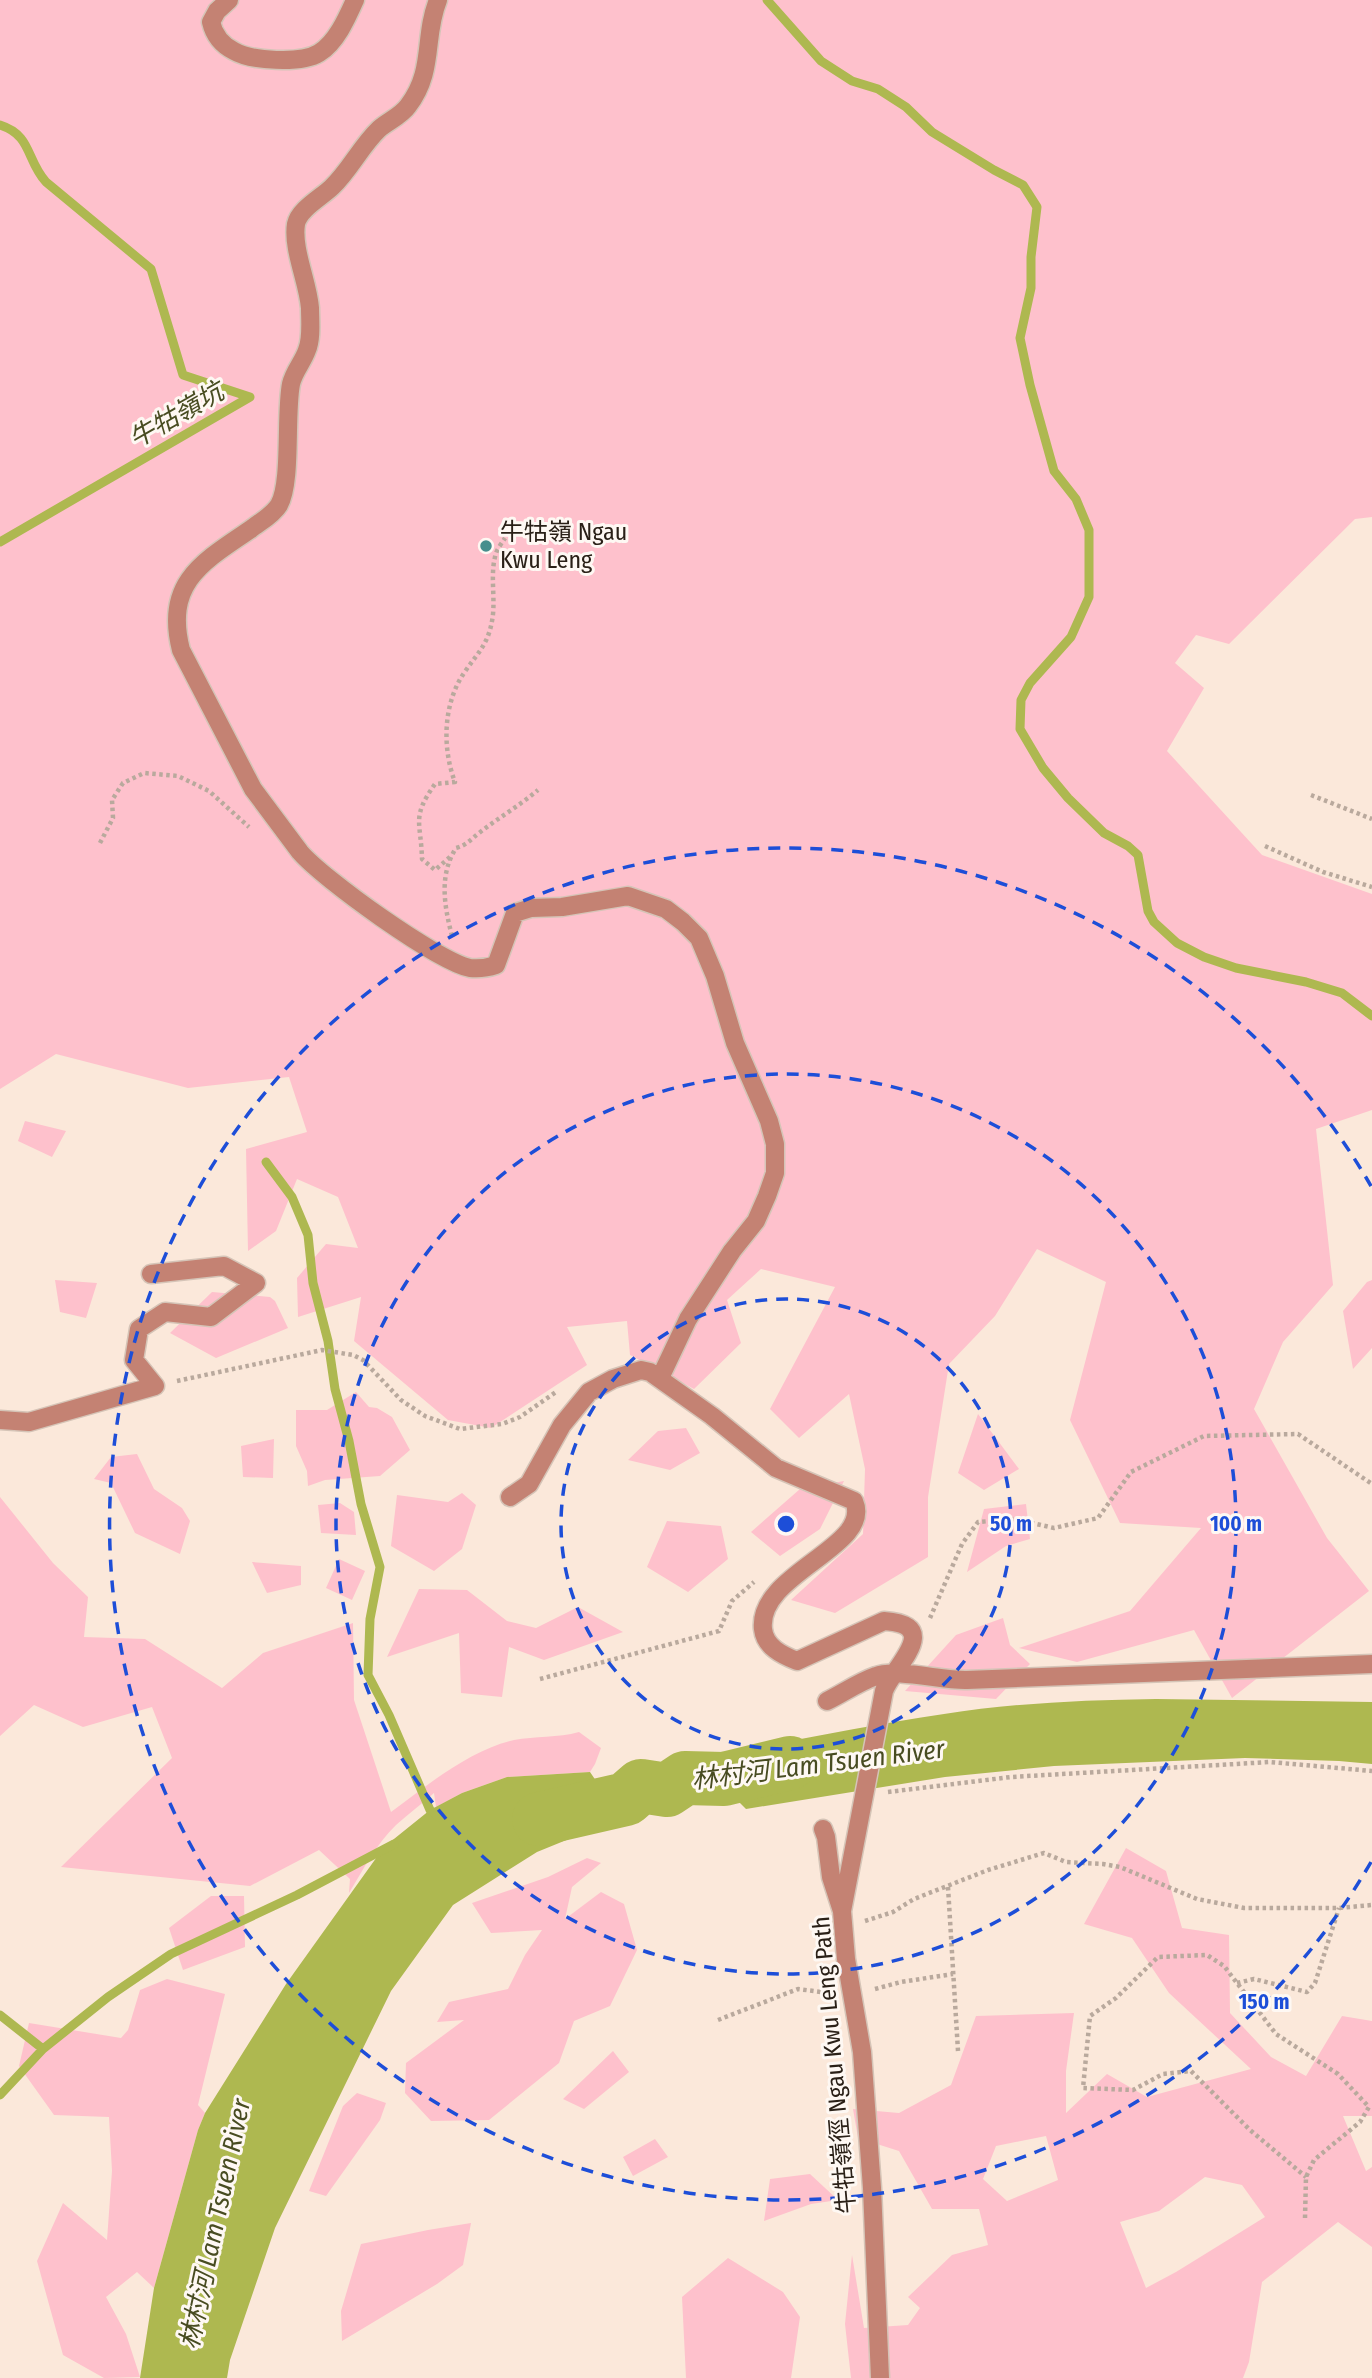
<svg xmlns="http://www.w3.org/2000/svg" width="1372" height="2378" font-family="'Fira Sans Condensed','Noto Sans TC',sans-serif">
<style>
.green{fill:#fec1cc;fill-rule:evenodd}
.water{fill:#aeb850}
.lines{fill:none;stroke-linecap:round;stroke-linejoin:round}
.stream{stroke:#aeb850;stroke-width:9}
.river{stroke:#aeb850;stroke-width:54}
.minor-casing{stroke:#d5c4b7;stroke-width:21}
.path{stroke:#b9a99d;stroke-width:4.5;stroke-dasharray:3.5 3.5;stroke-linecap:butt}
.minor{stroke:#c48273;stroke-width:18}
.ring{fill:none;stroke:#1d4ed8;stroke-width:3.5;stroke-dasharray:12 9}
.poi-dot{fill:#468e8d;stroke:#fef8f3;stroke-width:2.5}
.labels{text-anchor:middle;stroke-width:6;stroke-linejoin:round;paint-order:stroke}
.poi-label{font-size:24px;fill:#2a2017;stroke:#fef8f3;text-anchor:start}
.street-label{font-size:24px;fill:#2a2017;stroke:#fef8f3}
.water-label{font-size:26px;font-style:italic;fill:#484c21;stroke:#fef8f3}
.centre{fill:#1d4ed8;stroke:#fef8f3;stroke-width:3.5}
.ring-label{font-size:21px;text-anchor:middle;font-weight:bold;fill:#1d4ed8;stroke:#fef8f3;stroke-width:6;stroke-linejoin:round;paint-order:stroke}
</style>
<rect width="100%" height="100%" fill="#fbe8da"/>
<!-- green -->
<path class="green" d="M 0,0 L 1372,0 L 1372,517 L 1355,519 L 1229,644 L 1196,635 L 1175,663 L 1204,688 L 1167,751 L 1262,855 L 1372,894 L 1372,1110 L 1316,1129 L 1333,1285 L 1283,1342 L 1254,1409 L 1327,1538 L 1369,1591 L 1232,1698 L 1194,1630 L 1077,1662 L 1019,1648 L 1130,1611 L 1201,1528 L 1120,1523 L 1070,1420 L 1106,1282 L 1037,1249 L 995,1316 L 949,1364 L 928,1497 L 928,1557 L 835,1613 L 791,1600 L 863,1534 L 865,1469 L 849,1394 L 799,1438 L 770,1409 L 835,1287 L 761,1269 L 727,1300 L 741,1343 L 694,1389 L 630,1355 L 627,1321 L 567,1327 L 587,1365 L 491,1428 L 448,1420 L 354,1341 L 361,1297 L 298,1317 L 297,1278 L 326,1244 L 358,1248 L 338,1197 L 297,1179 L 276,1231 L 248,1251 L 246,1149 L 307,1132 L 289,1077 L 188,1088 L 56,1054 L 0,1089 Z
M 25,1121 L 66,1131 L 52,1157 L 18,1141 Z
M 55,1280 L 97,1283 L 86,1318 L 60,1312 Z
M 1372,1280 L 1372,1348 L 1353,1369 L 1343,1311 L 1367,1282 Z
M 212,1292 L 270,1297 L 275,1301 L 288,1328 L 216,1358 L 170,1333 Z
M 356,1392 L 369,1407 L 377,1408 L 392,1417 L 410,1450 L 380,1476 L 325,1480 L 308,1486 L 307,1471 L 296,1446 L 296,1410 L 327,1410 Z
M 978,1414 L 1019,1469 L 984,1490 L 958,1473 Z
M 686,1428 L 700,1453 L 670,1470 L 628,1460 L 658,1431 Z
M 274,1439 L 273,1478 L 243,1477 L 241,1446 Z
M 137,1454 L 154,1489 L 182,1508 L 190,1521 L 180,1554 L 135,1533 L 111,1483 L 94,1479 L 111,1457 Z
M 844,1481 L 820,1529 L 780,1556 L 751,1532 L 800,1489 Z
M 462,1493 L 476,1505 L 462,1549 L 434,1571 L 391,1546 L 397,1495 L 448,1502 Z
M 0,1497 L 53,1563 L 88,1597 L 84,1637 L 145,1639 L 222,1688 L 263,1653 L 353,1623 L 354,1700 L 391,1812 C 426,1786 471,1749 514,1740 C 535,1736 558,1738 579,1732 L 601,1748 L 595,1764 L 590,1772 L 507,1777 L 462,1793 L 436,1807 L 434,1793 C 422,1804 408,1814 396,1825 C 377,1843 363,1870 349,1893 L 350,1879 L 319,1850 L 250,1886 L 61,1867 L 172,1758 L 152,1707 L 83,1727 L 34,1705 L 0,1736 Z
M 340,1503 L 354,1512 L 356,1535 L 321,1533 L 318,1505 Z
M 1026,1504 L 1030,1539 L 1006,1546 L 967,1572 L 984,1509 Z
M 667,1521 L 721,1526 L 728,1559 L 688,1592 L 647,1567 Z
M 339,1559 L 365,1571 L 352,1600 L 326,1588 Z
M 252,1562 L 301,1566 L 301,1585 L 267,1593 Z
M 419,1589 L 467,1590 L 507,1621 L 536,1628 L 578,1607 L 623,1632 L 544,1660 L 509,1647 L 502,1697 L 461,1693 L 459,1633 L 387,1657 Z
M 1003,1618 L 1010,1645 L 1030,1664 L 996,1699 L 905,1691 L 956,1635 Z
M 1126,1848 L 1166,1871 L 1182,1928 L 1229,1935 L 1230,2013 L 1271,2057 L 1306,2076 L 1342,2016 L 1372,2021 L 1372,2116 L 1343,2116 L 1366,2171 L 1372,2167 L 1372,2247 L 1338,2222 L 1262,2282 L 1249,2362 L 1243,2378 L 851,2378 L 845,2324 L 852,2255 L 864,2328 L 908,2325 L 920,2308 L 908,2297 L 952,2255 L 988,2245 L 979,2209 L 932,2209 L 899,2151 L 858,2138 L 853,2109 L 899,2113 L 951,2085 L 976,2016 L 1074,2013 L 1066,2071 L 1066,2113 L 1107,2074 L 1147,2097 L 1251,2069 L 1169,1993 L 1132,1938 L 1084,1924 ZM 1046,2136 L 1058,2180 L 1007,2201 L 983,2179 L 996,2146 ZM 1205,2177 L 1242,2185 L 1265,2217 L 1176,2272 L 1146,2288 L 1120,2222 L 1159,2211 Z
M 587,1858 L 601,1863 L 572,1887 L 565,1919 L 601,1892 L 624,1904 L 637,1950 L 610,2006 L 574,2021 L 559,2063 L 489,2120 L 431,2121 L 405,2093 L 406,2063 L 464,2020 L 437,2022 L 449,2002 L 508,1989 L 525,1955 L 542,1930 L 491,1933 L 472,1903 L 548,1877 Z
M 211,1896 L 244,1896 L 245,1947 L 183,1970 L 169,1928 Z
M 167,1979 L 225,1994 L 198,2105 L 205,2113 L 198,2130 L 154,2288 L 137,2272 L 106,2297 L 126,2334 L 140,2377 L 104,2378 L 63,2355 L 37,2261 L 63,2203 L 107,2240 L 112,2171 L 109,2117 L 54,2115 L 19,2066 L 29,2023 L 121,2038 L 128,2030 L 140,1990 Z
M 613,2051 L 629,2072 L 584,2109 L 563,2099 Z
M 357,2093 L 386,2103 L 380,2120 L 326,2196 L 309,2191 L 343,2106 Z
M 655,2139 L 668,2157 L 633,2176 L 623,2157 Z
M 810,2174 L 838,2200 L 811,2204 L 764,2221 L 770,2179 Z
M 471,2223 L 463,2265 L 437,2284 L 342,2341 L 341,2311 L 361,2244 L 428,2230 Z
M 728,2258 L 783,2292 L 800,2317 L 791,2378 L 686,2378 L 682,2297 Z"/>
<!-- water -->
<path class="water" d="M 1156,1699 L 1372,1702 L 1372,1764 L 1339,1761 L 1245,1758 L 1054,1766 L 945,1777 L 746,1809 L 716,1779 L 724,1753 C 798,1740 870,1725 944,1714 C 1014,1703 1085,1700 1156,1699 Z
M 590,1772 L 611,1803 L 591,1830 L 537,1852 L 453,1905 L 391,1991 L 275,2228 L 230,2360 L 227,2378 L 140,2378 L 154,2288 L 198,2130 L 205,2113 L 286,1984 L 384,1847 L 430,1810 L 462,1793 L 507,1777 Z"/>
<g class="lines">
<!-- stream -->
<path class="stream" d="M 767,0 L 821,61 L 852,81 L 878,89 L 906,107 L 932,132 L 994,170 L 1023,185 L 1037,207 L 1031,257 L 1031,288 L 1020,338 L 1030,385 L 1054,471 L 1076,499 L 1089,530 L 1089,597 L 1071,637 L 1030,683 L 1021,700 L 1020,729 L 1043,768 L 1068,798 L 1104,833 L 1128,846 L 1138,855 L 1148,911 L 1154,922 L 1177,943 L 1204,957 L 1236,968 L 1306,982 L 1342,993 L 1372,1016
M 0,125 C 32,135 26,160 46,182 L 151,269 L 183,375 L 250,397 L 0,542
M 266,1162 L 292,1197 L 308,1235 L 313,1283 L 328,1341 L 335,1389 L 349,1441 L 361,1504 L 380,1567 L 370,1619 L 368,1675 L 389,1715 L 430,1810 L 439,1817
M 0,2015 L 43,2049 L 108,1997 L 171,1954 L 297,1895 L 394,1844
M 0,2095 L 43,2049"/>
<!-- river -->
<path class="river" d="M 539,1819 L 626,1799 L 641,1786 L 667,1790 L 685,1778 L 724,1779 L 790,1763"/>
<!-- minor casing -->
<g class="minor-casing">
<path id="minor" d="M 229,0 L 217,11 L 211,22 C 214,35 222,45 234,51 C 251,61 301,64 319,53 C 336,43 347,18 355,0
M 438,0 C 423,37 435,71 408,106 C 401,116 388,121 379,129 C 361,146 350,170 332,187 C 322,197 299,209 296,224 C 292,249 308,282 310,308 C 310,321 312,338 307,350 C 303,362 294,371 291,384 C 285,415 292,482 279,505 C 273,515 260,522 251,529 C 202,562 164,583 181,650 L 253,789 L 300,852 C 323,879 437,961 470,968 C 480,969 487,968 496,965 L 515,913 L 531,908 L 562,907 L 628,896 L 666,909 L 683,922 L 699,938 L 715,976 L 735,1043 L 769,1121 L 775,1144 L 775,1173 L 767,1196 L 756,1221 L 732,1251 L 688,1319 L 660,1378
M 0,1420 L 29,1422 L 155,1386 L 134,1360 L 139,1329 L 165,1312 L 211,1317 L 256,1283 L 224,1266 L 151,1274
M 510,1497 L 529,1484 L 562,1425 L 589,1392 L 613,1379 L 641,1370 L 650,1372 L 712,1416 L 776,1468 L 854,1501 C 874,1547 757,1573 763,1629 C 765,1647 782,1655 797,1661 L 884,1621 C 945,1625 892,1668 884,1691 L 842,1911 L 846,1959 L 862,2052 L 872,2188 L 880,2378
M 827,1701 C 843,1693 859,1682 876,1676 C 896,1668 943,1681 967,1680 L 1372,1664
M 823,1829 L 826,1837 L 831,1877 L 842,1911"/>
</g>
<!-- path -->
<path class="path" d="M 1311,795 L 1372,819
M 100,843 L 113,818 L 112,800 L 123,783 L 144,773 L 178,776 L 209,791 L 249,827
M 1265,846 L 1323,872 L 1372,887
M 450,857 L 435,870 L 422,859 C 421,821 411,818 435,784 L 455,782 C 442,748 443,704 464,673 C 476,655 488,645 492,621 C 496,601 490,577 495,557 C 496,550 502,543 505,538
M 452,936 C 444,905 439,875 456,848 C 467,845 471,839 479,833 C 498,818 519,806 538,790
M 177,1381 L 322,1350 L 353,1355 L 363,1360 L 401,1400 L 425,1416 L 460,1429 L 502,1424 L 520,1417 L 556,1392
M 930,1618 L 962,1544 L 978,1522 L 1015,1519 L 1054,1528 L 1098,1518 L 1131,1472 L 1204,1436 L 1298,1434 L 1372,1484
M 540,1679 L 719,1631 L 732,1601 L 754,1582
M 888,1792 L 1011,1777 L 1270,1762 L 1372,1771
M 948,1887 L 958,2051
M 865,1921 L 893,1912 L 914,1899 L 988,1870 L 1044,1853 L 1066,1862 L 1103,1864 L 1120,1867 L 1197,1899 L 1244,1908 L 1339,1908 L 1372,1905
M 1237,1983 L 1254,1979 L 1307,1992 L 1315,1983 L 1339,1908
M 875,1989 L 901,1982 L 953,1974
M 718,2020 L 798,1989 L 829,1993
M 1305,2218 L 1306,2177 L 1314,2160 L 1360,2122 L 1369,2107 L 1338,2074 L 1276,2034 L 1224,1966 L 1207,1955 L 1158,1957 L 1116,1998 L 1090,2016 L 1083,2088 L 1133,2090 L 1163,2074 L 1191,2071 L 1250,2130 L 1306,2177"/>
<!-- minor -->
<use href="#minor" class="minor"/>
</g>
<!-- distance rings -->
<g class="ring">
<circle cx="786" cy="1524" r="225"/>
<circle cx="786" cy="1524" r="450"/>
<path d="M1371 1862A676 676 0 1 1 1371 1186"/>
</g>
<!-- markers -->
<circle class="poi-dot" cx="486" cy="546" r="7"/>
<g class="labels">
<!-- poi labels -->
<g class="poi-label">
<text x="500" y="540">牛牯嶺 Ngau<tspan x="500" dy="28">Kwu Leng</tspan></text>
</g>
<!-- street labels -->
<g class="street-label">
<text transform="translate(834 2065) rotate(-95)" y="8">牛牯嶺徑 Ngau Kwu Leng Path</text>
</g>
<!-- water labels -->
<g class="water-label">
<text transform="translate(176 415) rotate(-30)" y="9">牛牯嶺坑</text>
<text transform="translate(818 1764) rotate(-7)" y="9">林村河 Lam Tsuen River</text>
<text transform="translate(215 2224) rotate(-78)" y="9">林村河 Lam Tsuen River</text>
</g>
</g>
<circle cx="786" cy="1524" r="10" class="centre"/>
<g class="ring-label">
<text x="1011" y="1531">50 m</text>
<text x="1236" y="1531">100 m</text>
<text x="1264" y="2009">150 m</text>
</g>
</svg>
